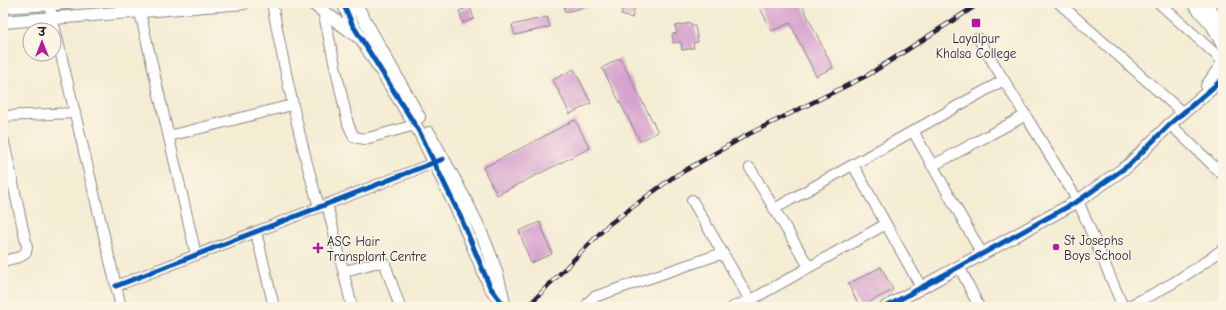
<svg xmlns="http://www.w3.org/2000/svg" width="1226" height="310" font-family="'Comic Neue','Playpen Sans Deva',sans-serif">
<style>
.building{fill:#d6a1ce}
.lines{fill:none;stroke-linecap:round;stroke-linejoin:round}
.minor-casing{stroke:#8b8787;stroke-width:12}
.tertiary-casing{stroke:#8b8787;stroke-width:14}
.minor{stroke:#fff;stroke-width:10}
.tertiary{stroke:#fff;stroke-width:12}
.rail-casing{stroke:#22223b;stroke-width:4.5}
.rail{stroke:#fcf5e5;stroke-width:3;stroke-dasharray:9;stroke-linecap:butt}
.cycleway-casing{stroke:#fcf5e5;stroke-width:8}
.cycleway{stroke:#0057b8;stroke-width:5}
.poi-dot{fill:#b5179e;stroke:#fcf5e5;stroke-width:1.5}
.labels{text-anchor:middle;stroke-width:3;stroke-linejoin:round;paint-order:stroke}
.poi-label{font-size:13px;fill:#22223b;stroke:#fcf5e5;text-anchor:start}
</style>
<rect width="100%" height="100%" fill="#fcf5e5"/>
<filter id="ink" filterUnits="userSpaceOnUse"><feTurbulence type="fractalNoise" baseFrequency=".025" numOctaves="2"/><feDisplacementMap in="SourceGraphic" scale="8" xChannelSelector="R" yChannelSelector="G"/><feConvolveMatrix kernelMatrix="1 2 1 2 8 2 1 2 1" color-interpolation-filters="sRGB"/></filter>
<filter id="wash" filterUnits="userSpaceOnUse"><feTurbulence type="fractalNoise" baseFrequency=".012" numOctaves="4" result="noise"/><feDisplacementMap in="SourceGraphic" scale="16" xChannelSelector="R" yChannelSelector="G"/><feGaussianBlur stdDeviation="0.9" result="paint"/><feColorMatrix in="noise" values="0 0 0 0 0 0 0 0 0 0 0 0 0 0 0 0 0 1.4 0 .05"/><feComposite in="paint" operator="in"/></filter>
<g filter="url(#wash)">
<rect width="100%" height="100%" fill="#f4ecd3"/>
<g id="blocks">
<!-- building -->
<path class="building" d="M 570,3 L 591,3 L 591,6 L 565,12 L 564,4 Z
M 770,3 L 801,3 L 833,68 L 816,76 L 790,23 L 772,31 L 760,8 Z
M 624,4 L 635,6 L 632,18 L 621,15 Z
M 470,7 L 474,19 L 463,23 L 459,11 Z
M 547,17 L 550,27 L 515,35 L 512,25 Z
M 691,23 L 691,26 L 695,26 L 698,42 L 693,43 L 694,48 L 682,50 L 681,42 L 673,43 L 672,34 L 677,33 L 675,26 Z
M 620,58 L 658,132 L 640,141 L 602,68 Z
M 574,69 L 591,103 L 570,114 L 553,80 Z
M 575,120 L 590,148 L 497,195 L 483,168 Z
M 540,222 L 552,254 L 531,263 L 519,231 Z
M 881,267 L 893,290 L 860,307 L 848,284 Z"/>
</g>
</g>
<g filter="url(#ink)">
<use href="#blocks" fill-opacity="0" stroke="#8b8787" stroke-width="1"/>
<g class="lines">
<!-- minor casing -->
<g class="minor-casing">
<path id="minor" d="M 272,3 C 285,72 299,139 319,207
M 1059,3 L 1183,113
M 1159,3 L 1223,61
M 49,4 L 121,307
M 323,11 L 348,124 L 354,137 L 365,139 L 415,125
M 140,12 L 196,255
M 978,38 L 1078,201 L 1123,307
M 3,116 L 75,113
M 1170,124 L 1223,175
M 913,131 L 982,254
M 169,136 L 292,105
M 3,138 L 27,247 L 26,252 L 20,257 L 3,261
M 853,165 L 921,287
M 932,166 L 1026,115
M 750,168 L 809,267
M 3,181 L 13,181
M 692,200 L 754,307
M 327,204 L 352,307
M 774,209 L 1004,80
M 256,232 L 274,307
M 960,268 L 979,307
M 345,271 L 378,262 L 385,264 L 400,307
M 116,286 L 441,160
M 588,307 L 588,303 L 594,297 L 723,253
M 733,307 L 751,300 L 886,224
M 1127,307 C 1162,291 1193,272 1223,249"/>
</g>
<!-- tertiary casing -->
<g class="tertiary-casing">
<path id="tertiary" d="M 312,3 L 357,36
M 343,3 L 352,24 L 420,133 L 461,218 L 490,287 L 504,306
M 355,3 L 419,117
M 1193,3 L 1213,26 L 1223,46
M 1204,3 L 1223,24
M 1222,3 L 1223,4
M 3,7 L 68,3
M 3,22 L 244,3
M 1207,86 L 1223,63
M 429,133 C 457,185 494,245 504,304
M 886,307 L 1078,201 L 1129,165 L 1170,124 L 1223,79"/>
</g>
<!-- minor -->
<use href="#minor" class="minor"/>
<!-- tertiary -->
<use href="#tertiary" class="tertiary"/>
<!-- rail casing -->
<g class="rail-casing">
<path id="rail" d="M 527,307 L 608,225 L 672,178 L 745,136 L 868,75 L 980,3"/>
</g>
<!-- rail -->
<use href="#rail" class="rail"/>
<!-- cycleway casing -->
<g class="cycleway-casing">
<path id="cycleway" d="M 343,3 L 352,24 L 420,133 L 461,218 L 490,287 L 505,307
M 116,286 L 443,159
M 886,307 L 1078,201 L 1129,165 L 1170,124 L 1223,79"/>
</g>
<!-- cycleway -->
<use href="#cycleway" class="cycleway"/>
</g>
</g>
<!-- markers -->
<g class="poi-dot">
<rect x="971" y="18" width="10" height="10" rx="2"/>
<circle cx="1056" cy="247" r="4"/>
<path d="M316 242h4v4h4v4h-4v4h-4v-4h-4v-4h4z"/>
</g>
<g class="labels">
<!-- poi labels -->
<g class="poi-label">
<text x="976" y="43" text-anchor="middle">Layalpur<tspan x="976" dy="15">Khalsa College</tspan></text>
<text x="1064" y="245">St Josephs<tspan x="1064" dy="15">Boys School</tspan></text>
<text x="327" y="246">ASG Hair<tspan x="327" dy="15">Transplant Centre</tspan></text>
</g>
</g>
<!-- margin -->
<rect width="1226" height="310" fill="none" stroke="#fcf5e5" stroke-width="16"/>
<!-- north arrow -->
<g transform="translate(42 42)"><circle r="19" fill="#fcf5e5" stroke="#a5a1a1"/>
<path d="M0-3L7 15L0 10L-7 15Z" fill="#b5179e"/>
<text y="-6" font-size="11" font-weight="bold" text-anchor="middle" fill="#22223b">उ</text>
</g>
</svg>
